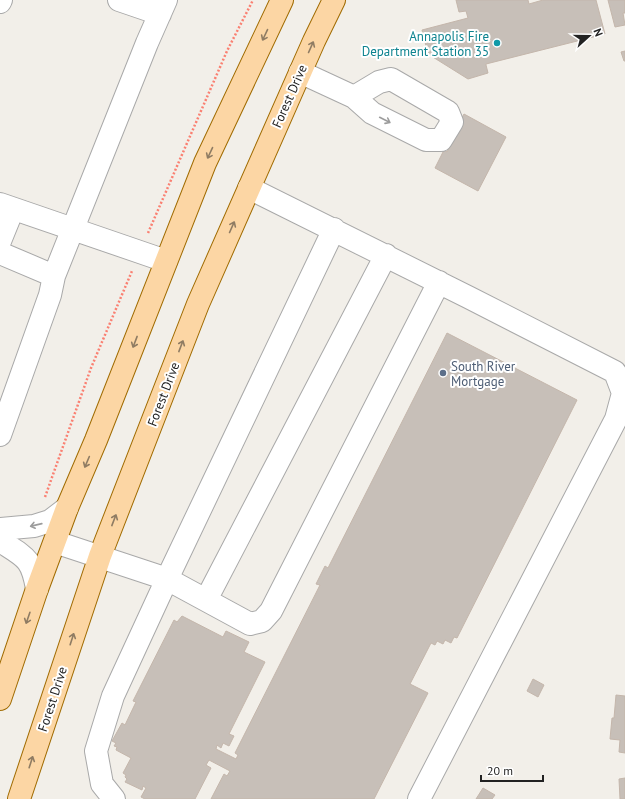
<svg xmlns="http://www.w3.org/2000/svg" width="625" height="799" font-family="'PT Sans',sans-serif">
<style>
.building{fill:#c7bfb8;stroke:#c4b6ab}
.lines{fill:none;stroke-linecap:round;stroke-linejoin:round}
.minor-casing{stroke:#a9a9a9;stroke-width:24}
.major-casing{stroke:#a06b00;stroke-width:24}
.path{stroke:#fa8072;stroke-width:2.5;stroke-dasharray:2 2;stroke-linecap:butt}
.minor{stroke:#fff;stroke-width:22}
.major{stroke:#fcd6a4;stroke-width:22}
.oneway{stroke:#8f7c63}
.oneway2{stroke:#9c9c9c}
.culture-dot{fill:#0f9aa8;stroke:#fff;stroke-width:1.5}
.service-dot{fill:#5c6f8a;stroke:#fff;stroke-width:1.5}
.labels{text-anchor:middle;stroke-width:4;stroke-linejoin:round;paint-order:stroke}
.culture-label{font-size:13px;fill:#0d838f;stroke:#fff;text-anchor:end}
.street-label{font-size:13px;fill:#222;stroke:#fff}
.service-label{font-size:13px;fill:#4e5e75;stroke:#fff;text-anchor:start}
</style>
<rect width="100%" height="100%" fill="#f2efe9"/>
<!-- building -->
<path class="building" d="M 456,0 L 528,0 L 529,4 L 543,0 L 596,0 L 605,34 L 486,64 L 486,65 L 488,73 L 468,79 L 428,54 L 422,30 L 468,18 L 466,11 L 459,12 Z
M 608,0 L 625,0 L 625,13 L 623,13 L 625,25 L 615,27 Z
M 625,51 L 625,61 L 624,61 L 621,52 Z
M 464,114 L 506,137 L 478,191 L 435,168 L 444,150 L 447,152 L 457,131 L 455,130 Z
M 447,333 L 577,400 L 457,638 L 454,637 L 451,643 L 445,640 L 443,644 L 437,641 L 435,645 L 431,643 L 410,684 L 428,693 L 374,799 L 211,799 L 224,774 L 227,776 L 230,771 L 209,760 L 206,765 L 211,768 L 195,799 L 145,799 L 141,797 L 146,788 L 143,786 L 142,790 L 125,782 L 127,779 L 125,777 L 126,775 L 123,773 L 131,758 L 116,750 L 117,747 L 114,746 L 116,743 L 112,741 L 122,723 L 125,725 L 136,702 L 133,701 L 174,620 L 177,622 L 182,616 L 223,637 L 226,631 L 249,642 L 244,652 L 265,662 L 229,734 L 234,736 L 229,746 L 223,743 L 221,748 L 217,745 L 216,749 L 236,759 L 238,755 L 235,753 L 320,585 L 316,584 L 325,566 L 328,568 Z
M 533,679 L 544,685 L 538,697 L 527,691 Z
M 616,695 L 625,696 L 625,753 L 619,752 L 620,740 L 610,739 L 612,718 L 614,718 Z
M 625,778 L 625,799 L 620,799 L 619,779 Z
M 483,788 L 495,795 L 492,799 L 476,799 Z"/>
<g class="lines">
<!-- minor casing -->
<g class="minor-casing">
<path id="minor" d="M 119,0 L 160,14
M 0,2 L 1,0
M 300,72 L 354,97 L 372,113 L 426,140 L 441,140 L 452,122 L 448,112 L 391,79 L 379,82 L 354,97
M 249,188 L 468,297 L 615,372 L 623,393 L 616,419 L 419,799
M 0,204 L 166,261
M 334,229 L 167,579 L 250,624 L 262,621 L 271,611 L 439,282
M 0,241 L 13,209
M 0,253 L 54,276 L 50,295 L 0,435
M 54,276 L 147,43 L 166,0
M 0,529 L 34,526 L 50,521 L 67,508
M 0,541 C 25,557 32,558 37,589
M 55,542 L 167,579 L 113,696 L 96,751 L 102,784 L 114,799
M 206,600 L 386,255"/>
</g>
<!-- major casing -->
<g class="major-casing">
<path id="major" d="M 0,699 L 37,589 L 67,508 L 96,440 L 205,163 L 282,0
M 19,799 L 100,556 L 198,304 L 314,41 L 334,0"/>
</g>
<!-- path -->
<path class="path" d="M 148,233 L 227,51 L 253,0
M 45,497 L 91,368 L 132,271"/>
<!-- minor -->
<use href="#minor" class="minor"/>
<!-- major -->
<use href="#major" class="major"/>
</g>
<!-- one-way arrows -->
<defs><path id="oneway-shaft" d="M-6 0H5M1.5-3L5.5 0L1.5 3" fill="none" stroke-width="1.6" stroke-linecap="round" stroke-linejoin="round"/></defs>
<g class="oneway">
<use href="#oneway-shaft" transform="translate(265 35) rotate(115)"/>
<use href="#oneway-shaft" transform="translate(311 47) rotate(-66)"/>
<use href="#oneway-shaft" transform="translate(210 153) rotate(115)"/>
<use href="#oneway-shaft" transform="translate(232 227) rotate(-66)"/>
<use href="#oneway-shaft" transform="translate(135 342) rotate(111)"/>
<use href="#oneway-shaft" transform="translate(181 346) rotate(-69)"/>
<use href="#oneway-shaft" transform="translate(87 462) rotate(113)"/>
<use href="#oneway-shaft" transform="translate(114 520) rotate(-69)"/>
<use href="#oneway-shaft" transform="translate(28 618) rotate(109)"/>
<use href="#oneway-shaft" transform="translate(72 639) rotate(-72)"/>
<use href="#oneway-shaft" transform="translate(31 762) rotate(-72)"/>
</g>
<g class="oneway2">
<use href="#oneway-shaft" transform="translate(385 120) rotate(27)"/>
<use href="#oneway-shaft" transform="translate(36 525) rotate(167)"/>
</g>
<!-- markers -->
<circle class="culture-dot" cx="497" cy="43" r="4"/>
<circle class="service-dot" cx="443" cy="373" r="4"/>
<g class="labels">
<!-- culture labels -->
<g class="culture-label">
<text x="489" y="41">Annapolis Fire<tspan x="489" dy="15">Department Station 35</tspan></text>
</g>
<!-- street labels -->
<g class="street-label">
<text transform="translate(289 96) rotate(-66)" y="5">Forest Drive</text>
<text transform="translate(163 394) rotate(-69)" y="5">Forest Drive</text>
<text transform="translate(52 699) rotate(-72)" y="5">Forest Drive</text>
</g>
<!-- service labels -->
<g class="service-label">
<text x="451" y="371">South River<tspan x="451" dy="15">Mortgage</tspan></text>
</g>
</g>
<!-- north arrow -->
<g transform="translate(589 36) rotate(69)" stroke="#ffffff" stroke-width="3" paint-order="stroke">
<path d="M0-3L7 15L0 10L-7 15Z" fill="#222222"/>
<text y="-6" font-size="11" font-weight="bold" text-anchor="middle" fill="#222222">N</text>
</g>
<!-- scale -->
<path d="M481 775v6h62v-6" fill="none" stroke="#222222" stroke-width="2"/>
<text x="487" y="775" font-size="12" fill="#222222" stroke="#ffffff" stroke-width="3" paint-order="stroke">20 m</text>
</svg>
